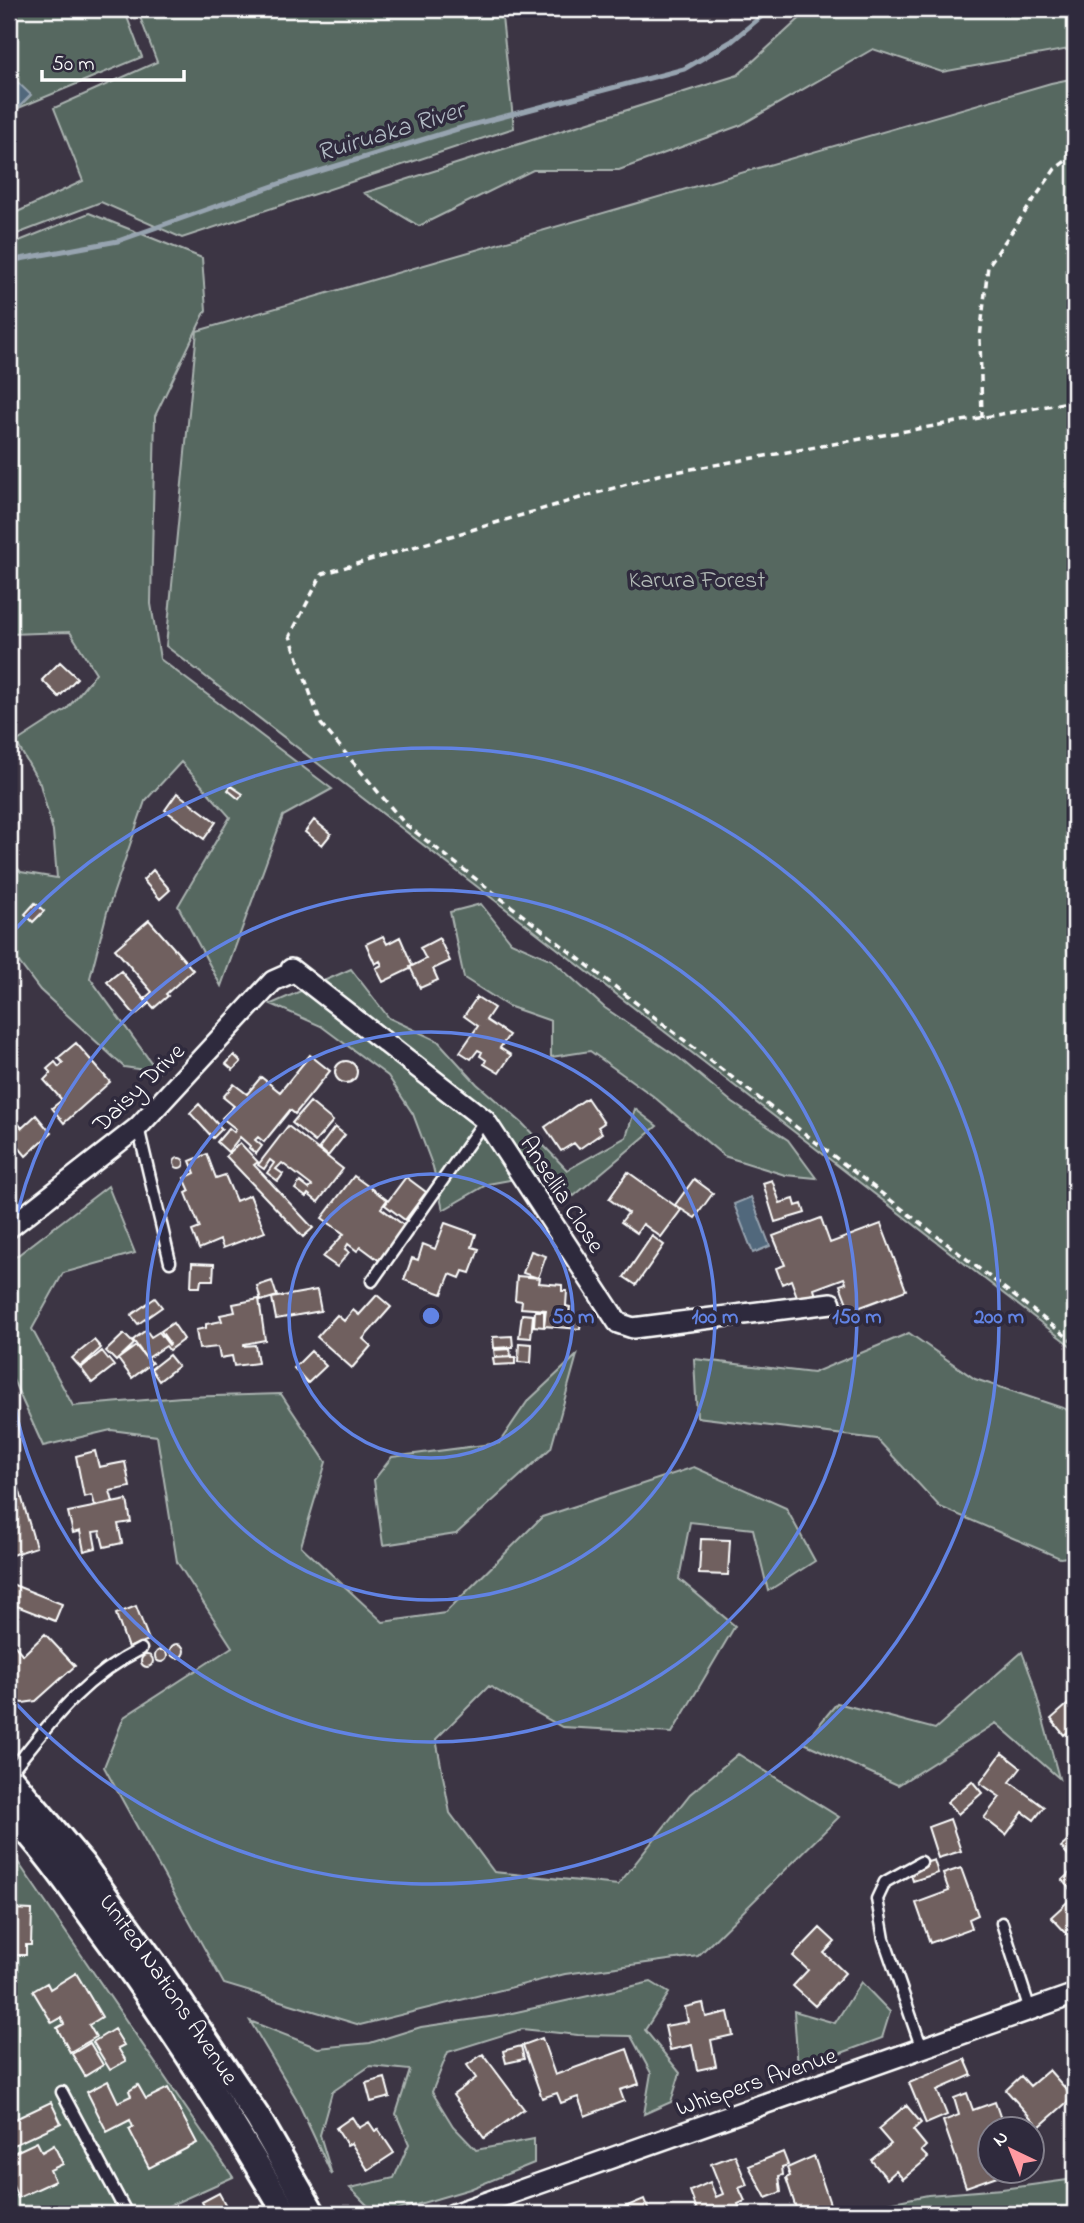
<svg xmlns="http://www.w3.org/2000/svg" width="1084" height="2223" font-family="'Indie Flower',sans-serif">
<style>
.green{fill:#566760;stroke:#aab3b0;stroke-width:2}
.water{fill:#51677c;stroke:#97a4b0;stroke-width:2}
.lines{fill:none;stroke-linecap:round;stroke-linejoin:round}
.stream{stroke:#97a4b0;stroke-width:5}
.building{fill:#70615e;stroke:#fff;stroke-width:2}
.service-casing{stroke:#fff;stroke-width:15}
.minor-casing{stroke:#fff;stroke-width:24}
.tertiary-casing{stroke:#fff;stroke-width:30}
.path{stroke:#fff;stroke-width:3.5;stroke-dasharray:7 5;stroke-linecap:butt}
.service{stroke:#2f2a3d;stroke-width:10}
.minor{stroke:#2f2a3d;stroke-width:19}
.tertiary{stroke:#2f2a3d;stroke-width:24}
.ring{fill:none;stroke:#6183e4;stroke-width:3.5}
.labels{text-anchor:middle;stroke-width:7;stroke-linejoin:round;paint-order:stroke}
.park-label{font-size:24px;fill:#b3bbb7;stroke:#2f2a3d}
.street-label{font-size:24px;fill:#fff;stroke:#2f2a3d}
.water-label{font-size:26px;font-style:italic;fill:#b1bbc4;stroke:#2f2a3d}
.centre{fill:#6183e4;stroke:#2f2a3d;stroke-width:3.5}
.ring-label{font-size:21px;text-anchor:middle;font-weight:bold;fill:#6183e4;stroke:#2f2a3d;stroke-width:7;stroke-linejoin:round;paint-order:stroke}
</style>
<rect width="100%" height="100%" fill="#3c3544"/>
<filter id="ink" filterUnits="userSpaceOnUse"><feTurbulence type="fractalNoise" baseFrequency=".0143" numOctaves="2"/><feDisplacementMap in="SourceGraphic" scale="14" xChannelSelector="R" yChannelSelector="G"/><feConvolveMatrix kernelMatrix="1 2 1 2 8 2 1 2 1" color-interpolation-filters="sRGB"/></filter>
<g filter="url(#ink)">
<!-- green -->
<path class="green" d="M 10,9 L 124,9 L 142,57 L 9,112 L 9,23 L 15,20 Z
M 137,9 L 514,9 L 502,17 L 514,128 L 182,238 L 101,202 L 9,237 L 9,216 L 83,181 L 54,108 L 157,62 Z
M 810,9 L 1075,9 L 1075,48 L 942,72 L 873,49 L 741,125 L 619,170 L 533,170 L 419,226 L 364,193 L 738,75 Z
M 1075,78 L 1075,1349 L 166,646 L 197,331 L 1051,83 Z
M 89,213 L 202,258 L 206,310 L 155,416 L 151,604 L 160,659 L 332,789 L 283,816 L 221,986 L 178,906 L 230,817 L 181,762 L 145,801 L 107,912 L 90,978 L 158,1072 L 124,1067 L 40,990 L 9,949 L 9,859 L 21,872 L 57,878 L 53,831 L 40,784 L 16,742 L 67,709 L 96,673 L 70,632 L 9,634 L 9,245 Z
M 481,904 L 511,942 L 552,960 L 605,1008 L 679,1058 L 733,1103 L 788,1140 L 816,1178 L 785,1175 L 724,1156 L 653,1096 L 590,1051 L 551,1057 L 551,1021 L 508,1006 L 464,978 L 450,912 Z
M 351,969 L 389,1018 L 438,1041 L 477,1084 L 522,1123 L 567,1170 L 626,1137 L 635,1109 L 657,1126 L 574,1196 L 548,1173 L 488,1184 L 443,1210 L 433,1167 L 413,1114 L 388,1076 L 321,1026 L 271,1004 Z
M 108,1186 L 135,1253 L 63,1273 L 32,1329 L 73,1406 L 182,1397 L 281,1394 L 326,1462 L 301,1546 L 383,1622 L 445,1613 L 542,1517 L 694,1467 L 786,1508 L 815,1561 L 768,1591 L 753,1529 L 690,1522 L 679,1579 L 735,1626 L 672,1733 L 562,1727 L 489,1686 L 436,1739 L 450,1813 L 494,1872 L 618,1885 L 690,1794 L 738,1754 L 839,1817 L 698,1956 L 565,1974 L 360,2025 L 224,1984 L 104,1767 L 124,1717 L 232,1647 L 177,1562 L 157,1436 L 111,1430 L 43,1446 L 9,1371 L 9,1262 Z
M 909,1333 L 975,1379 L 1066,1409 L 1075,1420 L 1075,1556 L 1060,1558 L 940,1507 L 877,1439 L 697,1417 L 694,1359 L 813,1373 Z
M 577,1355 L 551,1448 L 456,1534 L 383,1545 L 374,1480 L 392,1457 L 499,1443 L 527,1402 Z
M 1022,1652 L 1032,1679 L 1059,1778 L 996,1723 L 898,1785 L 804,1743 L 837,1703 L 935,1729 Z
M 9,1849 L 233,2177 L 151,2214 L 9,2214 Z
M 651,1982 L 669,1993 L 645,2030 L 680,2073 L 671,2102 L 644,2114 L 651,2073 L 631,2036 L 578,2035 L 522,2029 L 448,2052 L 432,2092 L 453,2126 L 476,2150 L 534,2139 L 534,2163 L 470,2189 L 385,2214 L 376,2214 L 350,2188 L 394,2178 L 409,2144 L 396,2114 L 410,2070 L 370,2066 L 332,2092 L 320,2135 L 332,2175 L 296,2098 L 250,2021 L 318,2048 L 370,2043 L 421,2027 L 503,2015 Z
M 861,1982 L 890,2012 L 882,2038 L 798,2069 L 794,2011 L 835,2023 Z
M 1075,2179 L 1075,2214 L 833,2214 L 928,2195 L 1002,2189 Z"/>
<!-- water -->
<path class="water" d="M 9,74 L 31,95 L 17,109 L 9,101 Z
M 751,1197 L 770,1246 L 753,1253 L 734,1204 Z"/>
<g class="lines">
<!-- stream -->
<path class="stream" d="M 9,261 L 118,241 L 287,181 L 464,127 L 684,69 L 732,41 L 770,9"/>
</g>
<!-- building -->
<path class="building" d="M 60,662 L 77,678 L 59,697 L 42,680 Z
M 231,786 L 243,794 L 239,799 L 228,790 Z
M 177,793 L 216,822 L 204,839 L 165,810 Z
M 314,820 L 331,834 L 322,845 L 305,832 Z
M 153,870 L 170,890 L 160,899 L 143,880 Z
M 35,903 L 44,911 L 33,922 L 25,914 Z
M 149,920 L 193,970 L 166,994 L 168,996 L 154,1008 L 145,998 L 152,992 L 115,949 Z
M 383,936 L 387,944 L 400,937 L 412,965 L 410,969 L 383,982 L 376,968 L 382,965 L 380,961 L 375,964 L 366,944 Z
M 439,938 L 450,961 L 433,969 L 438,980 L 420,988 L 410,967 L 426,959 L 420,948 Z
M 121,971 L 148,1004 L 135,1015 L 107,982 Z
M 477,997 L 494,1008 L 486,1020 L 509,1035 L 500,1048 L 511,1055 L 499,1073 L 484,1064 L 486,1060 L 480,1056 L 482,1052 L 478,1050 L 471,1059 L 460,1052 L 478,1026 L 464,1016 Z
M 76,1043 L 110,1082 L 64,1123 L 52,1108 L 62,1100 L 44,1080 L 51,1073 L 47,1069 L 55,1062 L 59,1067 L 63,1063 L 58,1058 Z
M 234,1055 L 241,1062 L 233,1070 L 226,1064 Z
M 310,1055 L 330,1071 L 295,1114 L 290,1110 L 264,1142 L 258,1137 L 255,1140 L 262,1146 L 256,1154 L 249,1148 L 250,1146 L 240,1137 L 228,1152 L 217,1142 L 229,1128 L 234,1132 L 236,1129 L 222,1118 L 234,1106 L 223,1097 L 234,1084 L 247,1094 L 261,1077 L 280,1092 Z
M335 1072a11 11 0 1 1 22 0a11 11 0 1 1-22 0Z
M 587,1098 L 604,1123 L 598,1127 L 602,1133 L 579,1149 L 574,1143 L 561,1151 L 545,1127 Z
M 310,1102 L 333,1121 L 315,1142 L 292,1123 Z
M 199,1104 L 222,1129 L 213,1138 L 190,1113 Z
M 9,1113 L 22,1128 L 36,1115 L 51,1133 L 26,1156 L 12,1139 L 9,1142 Z
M 288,1126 L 343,1169 L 318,1202 L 308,1194 L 306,1197 L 295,1189 L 300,1182 L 309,1189 L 312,1186 L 282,1163 L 276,1169 L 283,1174 L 278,1181 L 267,1173 L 274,1163 L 270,1160 L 264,1169 L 258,1165 Z
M 335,1127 L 345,1135 L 328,1156 L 319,1148 Z
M 240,1143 L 258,1162 L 254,1165 L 313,1228 L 303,1237 L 226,1156 Z
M 207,1154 L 216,1178 L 225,1175 L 236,1201 L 250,1195 L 265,1232 L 223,1248 L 220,1240 L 199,1249 L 192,1231 L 200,1228 L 186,1193 L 190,1191 L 184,1178 L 195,1173 L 190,1161 Z
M174 1163a5 5 0 1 1 10 0a5 5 0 1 1-10 0Z
M 628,1172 L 681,1210 L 661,1237 L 643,1224 L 637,1233 L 621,1222 L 628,1213 L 609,1199 Z
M 354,1176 L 387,1200 L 381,1208 L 406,1227 L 380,1261 L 361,1247 L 357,1251 L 348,1244 L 345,1249 L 349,1252 L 337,1267 L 323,1257 L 344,1234 L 322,1218 Z
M 406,1177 L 426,1192 L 405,1220 L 385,1205 Z
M 694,1179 L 713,1193 L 695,1218 L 675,1205 Z
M 772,1180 L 780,1203 L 794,1199 L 796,1206 L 802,1204 L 805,1213 L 775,1222 L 763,1183 Z
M 821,1218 L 830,1243 L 881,1224 L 906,1290 L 850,1311 L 840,1285 L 846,1283 L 844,1278 L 814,1289 L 816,1296 L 799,1302 L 791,1280 L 782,1284 L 776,1268 L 785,1265 L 773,1236 Z
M 445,1223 L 476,1234 L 472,1247 L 479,1249 L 470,1273 L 463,1271 L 460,1278 L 450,1274 L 442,1294 L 404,1280 L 412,1258 L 418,1260 L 423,1244 L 435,1249 Z
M 652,1236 L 664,1245 L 636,1285 L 624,1277 Z
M 531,1251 L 546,1256 L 538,1278 L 523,1273 Z
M 192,1263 L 214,1264 L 213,1280 L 201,1280 L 200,1287 L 191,1287 Z
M 517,1276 L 540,1278 L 539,1283 L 562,1285 L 562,1291 L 567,1291 L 566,1306 L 570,1307 L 569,1316 L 581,1317 L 580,1329 L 544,1326 L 546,1310 L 521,1308 L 522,1301 L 515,1300 Z
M 272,1281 L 277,1296 L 261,1301 L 257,1286 Z
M 317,1290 L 321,1311 L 276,1319 L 272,1298 Z
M 377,1295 L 391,1307 L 363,1339 L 371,1346 L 352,1368 L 317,1337 L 337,1315 L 344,1321 L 353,1310 L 359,1315 Z
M 155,1298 L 162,1307 L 138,1324 L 131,1315 Z
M 259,1299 L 265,1340 L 244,1344 L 244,1346 L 255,1345 L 258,1363 L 234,1366 L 232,1356 L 220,1358 L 218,1347 L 199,1349 L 196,1330 L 206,1328 L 206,1324 L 222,1321 L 220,1315 L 235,1312 L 233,1304 Z
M 535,1311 L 544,1311 L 544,1327 L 534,1326 Z
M 522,1314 L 533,1315 L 531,1338 L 519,1337 Z
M 173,1323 L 184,1339 L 169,1350 L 166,1346 L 148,1358 L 152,1363 L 132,1378 L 118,1359 L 136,1346 L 146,1358 L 133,1340 L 146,1330 L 151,1337 L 159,1332 L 169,1345 L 170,1344 L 161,1331 Z
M 124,1334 L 134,1344 L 116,1361 L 106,1351 Z
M 512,1336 L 513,1347 L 494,1348 L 493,1337 Z
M 94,1340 L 101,1348 L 80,1367 L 72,1358 Z
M 519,1343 L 532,1344 L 531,1363 L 518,1362 Z
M 510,1349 L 511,1356 L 495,1357 L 494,1350 Z
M 102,1351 L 114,1366 L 92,1383 L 81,1368 Z
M 311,1351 L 326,1366 L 308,1383 L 294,1368 Z
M 169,1355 L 178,1366 L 159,1381 L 151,1369 Z
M 515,1357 L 515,1364 L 494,1365 L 493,1358 Z
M 95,1451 L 99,1467 L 125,1462 L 130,1487 L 110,1491 L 113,1502 L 95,1506 L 92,1495 L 84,1497 L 76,1456 Z
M 9,1454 L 36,1547 L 12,1555 L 9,1543 Z
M 127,1500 L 131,1522 L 118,1524 L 122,1543 L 104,1547 L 100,1531 L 93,1532 L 96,1548 L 84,1551 L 80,1531 L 73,1533 L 68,1512 Z
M 701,1539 L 730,1540 L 728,1575 L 699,1574 Z
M 9,1583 L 62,1604 L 55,1621 L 9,1603 Z
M 136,1606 L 149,1640 L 128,1648 L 116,1614 Z
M 45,1634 L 75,1666 L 36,1701 L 23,1703 L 10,1700 L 9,1639 L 23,1655 Z
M170 1651a7 7 0 1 1 14 0a7 7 0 1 1-14 0Z
M155 1656a6 6 0 1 1 12 0a6 6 0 1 1-12 0Z
M141 1661a6 6 0 1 1 12 0a6 6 0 1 1-12 0Z
M 1075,1698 L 1075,1732 L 1072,1735 L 1069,1731 L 1064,1735 L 1051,1719 Z
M 1002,1753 L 1021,1768 L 1010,1782 L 1044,1807 L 1034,1820 L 1023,1812 L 1006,1835 L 984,1818 L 1000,1797 L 980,1783 Z
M 972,1781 L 982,1793 L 958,1814 L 947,1802 Z
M 950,1819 L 961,1851 L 938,1858 L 928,1827 Z
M 1075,1835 L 1075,1863 L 1061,1847 Z
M 934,1860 L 938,1873 L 913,1881 L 909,1868 Z
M 961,1868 L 978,1915 L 969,1919 L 972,1928 L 930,1943 L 916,1903 L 949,1891 L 943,1874 Z
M 1075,1868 L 1075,1930 L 1069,1936 L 1051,1917 L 1075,1895 L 1062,1880 Z
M 9,1877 L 12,1877 L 11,1909 L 32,1910 L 31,1945 L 26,1945 L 26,1955 L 10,1955 Z
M 820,1928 L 835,1942 L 824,1953 L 845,1973 L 815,2006 L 793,1986 L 808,1970 L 793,1956 Z
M 76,1973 L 102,2017 L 89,2025 L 96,2037 L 70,2052 L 57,2028 L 64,2024 L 61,2018 L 52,2023 L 33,1991 L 47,1983 L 50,1989 Z
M 703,2003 L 706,2017 L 728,2012 L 733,2035 L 711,2040 L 716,2066 L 697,2070 L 692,2045 L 670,2050 L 665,2026 L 688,2022 L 685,2007 Z
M 114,2029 L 124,2045 L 118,2048 L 126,2061 L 110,2070 L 93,2042 Z
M 542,2038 L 555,2075 L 627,2049 L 639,2084 L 620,2090 L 624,2101 L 585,2116 L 578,2097 L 561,2103 L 557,2093 L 542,2098 L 523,2045 Z
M 90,2043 L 103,2065 L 85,2076 L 72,2054 Z
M 521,2046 L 524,2059 L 506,2063 L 503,2051 Z
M 483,2054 L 524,2109 L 484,2138 L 453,2095 L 476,2078 L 467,2065 Z
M 965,2059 L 972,2075 L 937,2090 L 947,2115 L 926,2124 L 909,2083 Z
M 1049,2070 L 1073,2097 L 1039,2127 L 1006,2090 L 1021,2076 L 1030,2086 Z
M 385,2078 L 390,2097 L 371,2102 L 366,2083 Z
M 108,2081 L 118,2102 L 131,2096 L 129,2091 L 138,2085 L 146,2099 L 168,2088 L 197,2143 L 149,2168 L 129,2129 L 133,2127 L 130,2120 L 107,2132 L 87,2092 Z
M 967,2093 L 973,2110 L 995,2102 L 1004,2128 L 990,2128 L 990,2170 L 1014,2170 L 966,2187 L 943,2121 L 959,2115 L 954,2098 Z
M 51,2102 L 61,2123 L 14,2145 L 9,2135 L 9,2122 Z
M 906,2105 L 921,2123 L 913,2130 L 926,2146 L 921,2151 L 928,2158 L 903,2179 L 896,2171 L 887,2179 L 871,2160 L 891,2144 L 878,2129 Z
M 352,2117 L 359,2128 L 369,2122 L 375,2131 L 378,2129 L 394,2153 L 368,2170 L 351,2143 L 347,2145 L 336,2128 Z
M 37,2142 L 42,2152 L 54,2145 L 63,2164 L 50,2170 L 55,2181 L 18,2198 L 9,2177 L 9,2155 Z
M 783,2152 L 788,2165 L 782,2167 L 783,2175 L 779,2176 L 781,2192 L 766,2198 L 749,2166 Z
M 735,2155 L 747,2185 L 739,2188 L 745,2201 L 738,2204 L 742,2214 L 686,2214 L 697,2210 L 690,2191 L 710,2182 L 716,2197 L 723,2194 L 711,2164 Z
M 814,2156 L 831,2207 L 810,2214 L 798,2214 L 786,2178 L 790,2176 L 787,2168 Z
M 219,2193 L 230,2213 L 208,2214 L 202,2202 Z
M 644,2199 L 650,2214 L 628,2214 L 625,2207 Z"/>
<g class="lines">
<!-- service casing -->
<g class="service-casing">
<path id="service" d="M 138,1127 L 170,1262
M 372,1281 L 485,1120
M 1075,1739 L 1075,1738
M 9,1774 C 50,1723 81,1679 141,1649
M 921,1862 L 885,1882 L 877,1899 L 884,1939 L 922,2049
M 1002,1923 L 1030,2010
M 62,2092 L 127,2214"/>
</g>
<!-- minor casing -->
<g class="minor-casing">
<path id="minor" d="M 9,1228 L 138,1127 L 273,981 L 291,973 L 291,969 L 485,1120 L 618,1323 L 633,1328 L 831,1303
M 453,2214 L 1075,1994"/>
</g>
<!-- tertiary casing -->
<g class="tertiary-casing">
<g id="tertiary">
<path id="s1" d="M 9,1777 L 83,1865 L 157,1968 L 258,2118 L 313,2214"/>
<path d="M 9,1811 C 42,1846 69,1885 97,1924 C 166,2017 228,2114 286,2214"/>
</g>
</g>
<!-- path -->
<path class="path" d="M 1075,401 L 658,475 L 322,574 L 290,636 L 321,724 L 405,824 L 1075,1343
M 982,418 L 980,338 L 988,266 L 1055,169 L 1075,154"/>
<!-- service -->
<use href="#service" class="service"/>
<!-- minor -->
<use href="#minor" class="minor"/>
<!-- tertiary -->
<use href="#tertiary" class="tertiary"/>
</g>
</g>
<!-- distance rings -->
<g class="ring">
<circle cx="431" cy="1316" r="142"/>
<circle cx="431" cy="1316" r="284"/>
<path d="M9 1257A426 426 0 1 1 9 1375"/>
<path d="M9 936A568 568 0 1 1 9 1696"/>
</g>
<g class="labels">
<!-- park labels -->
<g class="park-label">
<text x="697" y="587">Karura Forest</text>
</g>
<!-- street labels -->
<g class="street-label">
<text transform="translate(138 1087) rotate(-44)" y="8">Daisy Drive</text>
<text transform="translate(563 1194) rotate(57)" y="8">Ansellia Close</text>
<text dy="8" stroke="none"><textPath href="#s1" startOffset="266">United Nations Avenue</textPath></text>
<text transform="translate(756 2081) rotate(-19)" y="8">Whispers Avenue</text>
</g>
<!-- water labels -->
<g class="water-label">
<text transform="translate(390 130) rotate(-17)" y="9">Ruiruaka River</text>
</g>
</g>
<circle cx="431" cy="1316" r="10" class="centre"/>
<g class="ring-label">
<text x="573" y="1323">50 m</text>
<text x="715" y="1323">100 m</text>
<text x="857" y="1323">150 m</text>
<text x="999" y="1323">200 m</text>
</g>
<!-- margin -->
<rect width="1084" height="2223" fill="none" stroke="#2f2a3d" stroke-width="35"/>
<rect x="18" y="18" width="1049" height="2188" fill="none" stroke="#fff" stroke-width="2.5" filter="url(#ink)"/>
<!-- north arrow -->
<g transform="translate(1011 2150) rotate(317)"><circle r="33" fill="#2f2a3d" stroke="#827f8b" stroke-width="2"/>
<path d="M0-5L12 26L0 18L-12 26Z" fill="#ff9aa2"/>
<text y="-10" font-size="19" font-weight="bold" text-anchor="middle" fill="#ffffff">N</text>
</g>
<!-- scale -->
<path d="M42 70v10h142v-10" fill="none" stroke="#ffffff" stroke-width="3.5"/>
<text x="52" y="70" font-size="21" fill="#ffffff" stroke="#2f2a3d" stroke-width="5" paint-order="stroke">50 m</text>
</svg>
